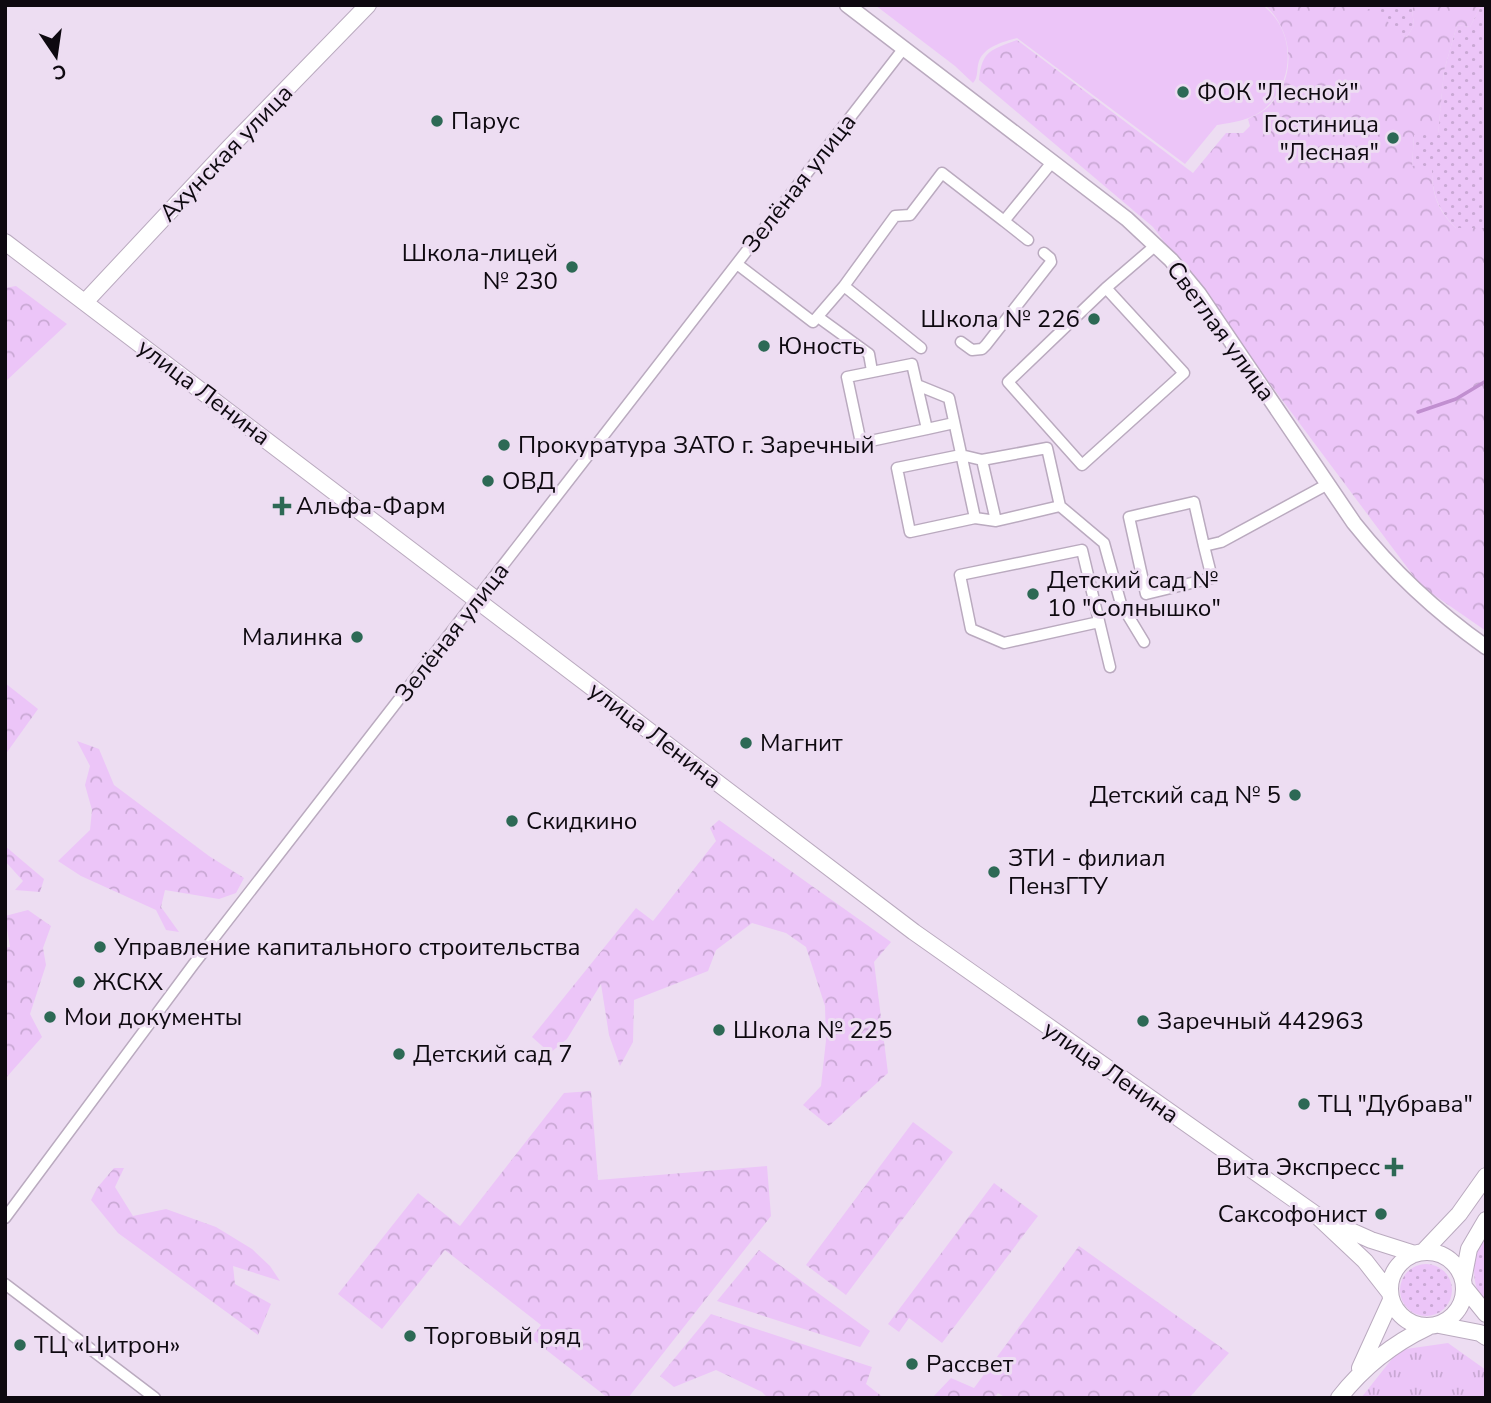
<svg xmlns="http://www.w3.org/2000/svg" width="1491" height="1403" font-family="'Nunito Sans',sans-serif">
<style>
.grass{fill:url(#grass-dots)}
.forest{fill:url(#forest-crowns)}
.park{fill:url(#park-tufts)}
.pitch{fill:#ecc5f8}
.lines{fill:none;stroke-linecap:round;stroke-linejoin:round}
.stream{stroke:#c18fd0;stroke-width:3.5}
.minor-casing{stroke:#baaabf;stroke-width:13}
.tertiary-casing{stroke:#baaabf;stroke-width:17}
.secondary-casing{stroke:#baaabf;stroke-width:18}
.minor{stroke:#fff;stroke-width:10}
.tertiary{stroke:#fff;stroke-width:14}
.secondary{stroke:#fff;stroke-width:16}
.poi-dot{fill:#2d6955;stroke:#edddf2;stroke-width:2.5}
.labels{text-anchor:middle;stroke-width:6;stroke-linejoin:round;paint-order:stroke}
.poi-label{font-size:24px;fill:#0e0910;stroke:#edddf2;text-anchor:start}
.street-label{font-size:24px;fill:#0e0910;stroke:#edddf2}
</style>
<defs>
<pattern id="grass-dots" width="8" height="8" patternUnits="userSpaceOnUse" patternTransform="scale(1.75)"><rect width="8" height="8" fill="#ecc5f8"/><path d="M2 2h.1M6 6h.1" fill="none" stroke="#c9a8d4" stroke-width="1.8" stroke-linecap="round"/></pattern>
<pattern id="forest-crowns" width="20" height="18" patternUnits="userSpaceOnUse" patternTransform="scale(1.75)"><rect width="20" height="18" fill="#ecc5f8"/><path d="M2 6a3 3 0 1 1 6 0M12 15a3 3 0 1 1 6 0" fill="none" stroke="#c9a8d4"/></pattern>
<pattern id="park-tufts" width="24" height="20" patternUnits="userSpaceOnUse" patternTransform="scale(1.75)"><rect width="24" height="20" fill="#ecc5f8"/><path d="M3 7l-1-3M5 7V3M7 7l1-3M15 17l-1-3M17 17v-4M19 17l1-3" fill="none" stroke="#c9a8d4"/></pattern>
</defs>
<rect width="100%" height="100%" fill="#edddf2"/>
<!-- grass -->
<path class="grass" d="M 1355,5 L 1415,5 L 1412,10 L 1414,25 L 1407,37 L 1395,31 L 1389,23 Z
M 1481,5 L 1486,5 L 1486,228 L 1456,228 C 1439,211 1432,195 1432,170 L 1412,166 L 1414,135 L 1438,134 L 1444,71 L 1457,25 L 1470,27 Z
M 1484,1237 L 1486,1238 L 1486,1308 C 1471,1285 1470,1261 1484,1237 Z
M1400 1290a26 26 0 1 1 52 0a26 26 0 1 1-52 0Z"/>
<!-- forest -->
<path class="forest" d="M 1265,5 C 1294,5 1348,0 1373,11 C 1387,17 1393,31 1407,37 L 1414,25 L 1412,10 L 1415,5 L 1481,5 L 1470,27 L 1457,25 L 1444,71 L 1438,135 L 1414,135 L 1412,166 L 1422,165 L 1432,170 C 1432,195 1438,211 1456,228 L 1486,228 L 1486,631 L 1421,586 L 1153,227 L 979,80 C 982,50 991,50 1017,40 L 1193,173 L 1226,133 L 1243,133 L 1250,126 L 1248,119 C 1256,115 1265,111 1271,104 C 1297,75 1293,31 1265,5 Z
M 16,286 L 67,324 L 5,382 L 5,288 Z
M 5,683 L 38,709 L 5,755 Z
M 77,741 L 99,749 L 114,785 L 209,856 L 244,878 L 236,893 L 219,899 L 165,890 L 161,907 L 179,932 L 166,930 L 156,910 L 81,876 L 58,861 L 90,830 L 92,810 L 85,785 L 90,766 Z
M 719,820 L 891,942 L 874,962 L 888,1073 L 829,1126 L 803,1105 L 821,1086 L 826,1040 L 825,1006 L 806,947 L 786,933 L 752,923 L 716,950 L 708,971 L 634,1000 L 633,1042 L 620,1066 L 609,1035 L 601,984 L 567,1039 L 550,1053 L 532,1037 L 636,908 L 653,921 L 716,841 L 710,828 Z
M 5,846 L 44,879 L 40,892 L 15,890 L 23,881 L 5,861 Z
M 28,910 L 51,926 L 43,948 L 46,965 L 30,1014 L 42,1037 L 5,1079 L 5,948 L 10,947 L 5,916 Z
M 591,1091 L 598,1180 L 767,1166 L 771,1216 L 628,1398 L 608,1398 L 531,1338 L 541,1325 L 445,1250 L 382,1329 L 338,1294 L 418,1193 L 460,1226 L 564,1093 Z
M 913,1122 L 953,1152 L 846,1295 L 806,1265 Z
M 114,1168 L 124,1168 L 115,1187 L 133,1216 L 166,1209 L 216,1227 L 252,1249 L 270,1266 L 280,1281 L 233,1266 L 235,1284 L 271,1304 L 258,1335 L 118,1233 L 91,1200 L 97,1188 Z
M 994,1183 L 1038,1216 L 942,1343 L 909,1318 L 899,1332 L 888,1324 Z
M 1079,1246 L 1229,1353 L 1189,1398 L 1006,1398 L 998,1393 L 994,1398 L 932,1398 L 951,1378 L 974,1388 Z
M 759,1250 L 870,1331 L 860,1347 L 717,1301 Z
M 711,1314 L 872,1367 L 866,1384 L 884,1398 L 768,1398 L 762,1392 L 716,1370 L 674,1387 L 660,1376 Z"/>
<!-- park -->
<path class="park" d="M 1448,1343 L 1486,1370 L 1486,1398 L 1361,1398 L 1399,1350 Z"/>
<!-- pitch -->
<path class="pitch" d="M 875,5 L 1262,5 C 1293,27 1296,73 1271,102 C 1258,119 1236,122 1217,125 L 1185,164 L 1017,38 C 1003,42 985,46 979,61 C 976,70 979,76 973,83 L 955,66 Z"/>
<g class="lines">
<!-- stream -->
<path class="stream" d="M 1418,412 L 1456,399 L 1486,381"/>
<!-- minor casing -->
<g class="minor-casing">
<path id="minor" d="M 1004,221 L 1028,240
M 737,264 L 813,322 L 844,286
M 1106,288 L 1008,382 L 1082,465 L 1184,373 L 1106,288 L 1156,245
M 818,317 L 869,354 L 872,371
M 961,342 L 972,350 L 982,349 L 986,345 L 1051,262 L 1050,258 L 1044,253
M 921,348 L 844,286 L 895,216 L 910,215 L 942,173 L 1004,221 L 1053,161
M 912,364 L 927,429 L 861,443 L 847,377 Z
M 917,385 L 949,398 L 975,518
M 927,429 L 954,423
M 982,460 L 996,521
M 1060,506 L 996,521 L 975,518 L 910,532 L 897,468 L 961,455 L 982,460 L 1047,448 L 1060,506 L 1104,543 L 1121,604 L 1144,642
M 1204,546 L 1194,502 L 1129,517 L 1146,594 L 1212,578 L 1204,546 L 1221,542 L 1328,484
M 1099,622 L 1004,643 L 971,629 L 960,575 L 1082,550 L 1110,667
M 5,1218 L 193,965 L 904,48
M 5,1284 L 155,1398"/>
</g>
<!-- tertiary casing -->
<g class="tertiary-casing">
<path id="tertiary" d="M 847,5 L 1127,219 L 1171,260 L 1199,294 L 1354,523 C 1393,572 1435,611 1486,647"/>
</g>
<!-- secondary casing -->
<g class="secondary-casing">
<path id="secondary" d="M 5,242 L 914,932 L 1315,1214 L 1365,1261 L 1390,1293
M 85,302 L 229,148 L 368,5
M 1333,1223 L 1371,1240 L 1415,1254
M1390 1289a37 37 0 1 1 74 0a37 37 0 1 1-74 0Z
M 1423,1252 L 1459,1214 L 1486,1176
M 1463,1280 L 1469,1249 L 1486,1220
M 1465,1288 L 1486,1314
M 1439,1325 L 1480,1333 L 1486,1337
M 1360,1368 L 1391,1300
M 1339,1398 C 1364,1366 1392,1344 1428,1327"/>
</g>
<!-- minor -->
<use href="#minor" class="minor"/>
<!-- tertiary -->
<use href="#tertiary" class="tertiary"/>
<!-- secondary -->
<use href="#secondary" class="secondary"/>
</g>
<!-- markers -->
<g class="poi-dot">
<circle cx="1183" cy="92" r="7"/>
<circle cx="437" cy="121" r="7"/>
<circle cx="1393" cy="138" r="7"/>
<circle cx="572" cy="267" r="7"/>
<circle cx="1094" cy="319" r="7"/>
<circle cx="764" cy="346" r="7"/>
<circle cx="504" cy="445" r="7"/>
<circle cx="488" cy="481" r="7"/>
<path d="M278.5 495.5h7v7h7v7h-7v7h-7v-7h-7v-7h7z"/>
<circle cx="1033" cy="594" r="7"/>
<circle cx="357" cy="637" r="7"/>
<circle cx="746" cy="743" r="7"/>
<circle cx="1295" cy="795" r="7"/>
<circle cx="512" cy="821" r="7"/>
<circle cx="994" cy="872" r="7"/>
<circle cx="100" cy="947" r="7"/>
<circle cx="79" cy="982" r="7"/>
<circle cx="50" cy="1017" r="7"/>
<circle cx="1143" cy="1021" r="7"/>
<circle cx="719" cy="1030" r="7"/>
<circle cx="399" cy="1054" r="7"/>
<circle cx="1304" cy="1104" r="7"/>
<path d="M1390.5 1156.5h7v7h7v7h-7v7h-7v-7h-7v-7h7z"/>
<circle cx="1381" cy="1214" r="7"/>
<circle cx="410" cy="1336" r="7"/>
<circle cx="20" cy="1345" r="7"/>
<circle cx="912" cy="1364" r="7"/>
</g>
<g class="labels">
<!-- poi labels -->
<g class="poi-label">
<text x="1197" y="100">ФОК "Лесной"</text>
<text x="451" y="129">Парус</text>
<text x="1379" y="132" text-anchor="end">Гостиница<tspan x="1379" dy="28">"Лесная"</tspan></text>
<text x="558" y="261" text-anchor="end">Школа-лицей<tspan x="558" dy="28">№ 230</tspan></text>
<text x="1080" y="327" text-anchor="end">Школа № 226</text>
<text x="778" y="354">Юность</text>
<text x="518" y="453">Прокуратура ЗАТО г. Заречный</text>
<text x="502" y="489">ОВД</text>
<text x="296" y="514">Альфа-Фарм</text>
<text x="1047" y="588">Детский сад №<tspan x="1047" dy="28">10 "Солнышко"</tspan></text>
<text x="343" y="645" text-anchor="end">Малинка</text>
<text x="760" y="751">Магнит</text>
<text x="1281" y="803" text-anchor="end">Детский сад № 5</text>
<text x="526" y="829">Скидкино</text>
<text x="1008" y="866">ЗТИ - филиал<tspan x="1008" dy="28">ПензГТУ</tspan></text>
<text x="114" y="955">Управление капитального строительства</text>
<text x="93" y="990">ЖСКХ</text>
<text x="64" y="1025">Мои документы</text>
<text x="1157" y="1029">Заречный 442963</text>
<text x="733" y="1038">Школа № 225</text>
<text x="413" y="1062">Детский сад 7</text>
<text x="1318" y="1112">ТЦ "Дубрава"</text>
<text x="1380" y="1175" text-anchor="end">Вита Экспресс</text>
<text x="1367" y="1222" text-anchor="end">Саксофонист</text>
<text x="424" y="1344">Торговый ряд</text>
<text x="34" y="1353">ТЦ «Цитрон»</text>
<text x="926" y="1372">Рассвет</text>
</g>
<!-- street labels -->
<g class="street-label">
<text transform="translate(226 153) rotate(-46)" y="8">Ахунская улица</text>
<text transform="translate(799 183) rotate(-52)" y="8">Зелёная улица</text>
<text transform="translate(1221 331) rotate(54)" y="8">Светлая улица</text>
<text transform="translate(204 392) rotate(37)" y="8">улица Ленина</text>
<text transform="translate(452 632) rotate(-52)" y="8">Зелёная улица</text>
<text transform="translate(655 735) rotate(37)" y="8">улица Ленина</text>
<text transform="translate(1111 1072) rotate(35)" y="8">улица Ленина</text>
</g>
</g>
<!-- border -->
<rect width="1491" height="1403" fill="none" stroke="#0e0910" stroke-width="14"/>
<!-- north arrow -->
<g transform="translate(56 56) rotate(167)" stroke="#edddf2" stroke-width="5" paint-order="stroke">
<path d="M0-5L12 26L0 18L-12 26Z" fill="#0e0910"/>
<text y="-10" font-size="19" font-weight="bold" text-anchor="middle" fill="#0e0910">С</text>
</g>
</svg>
